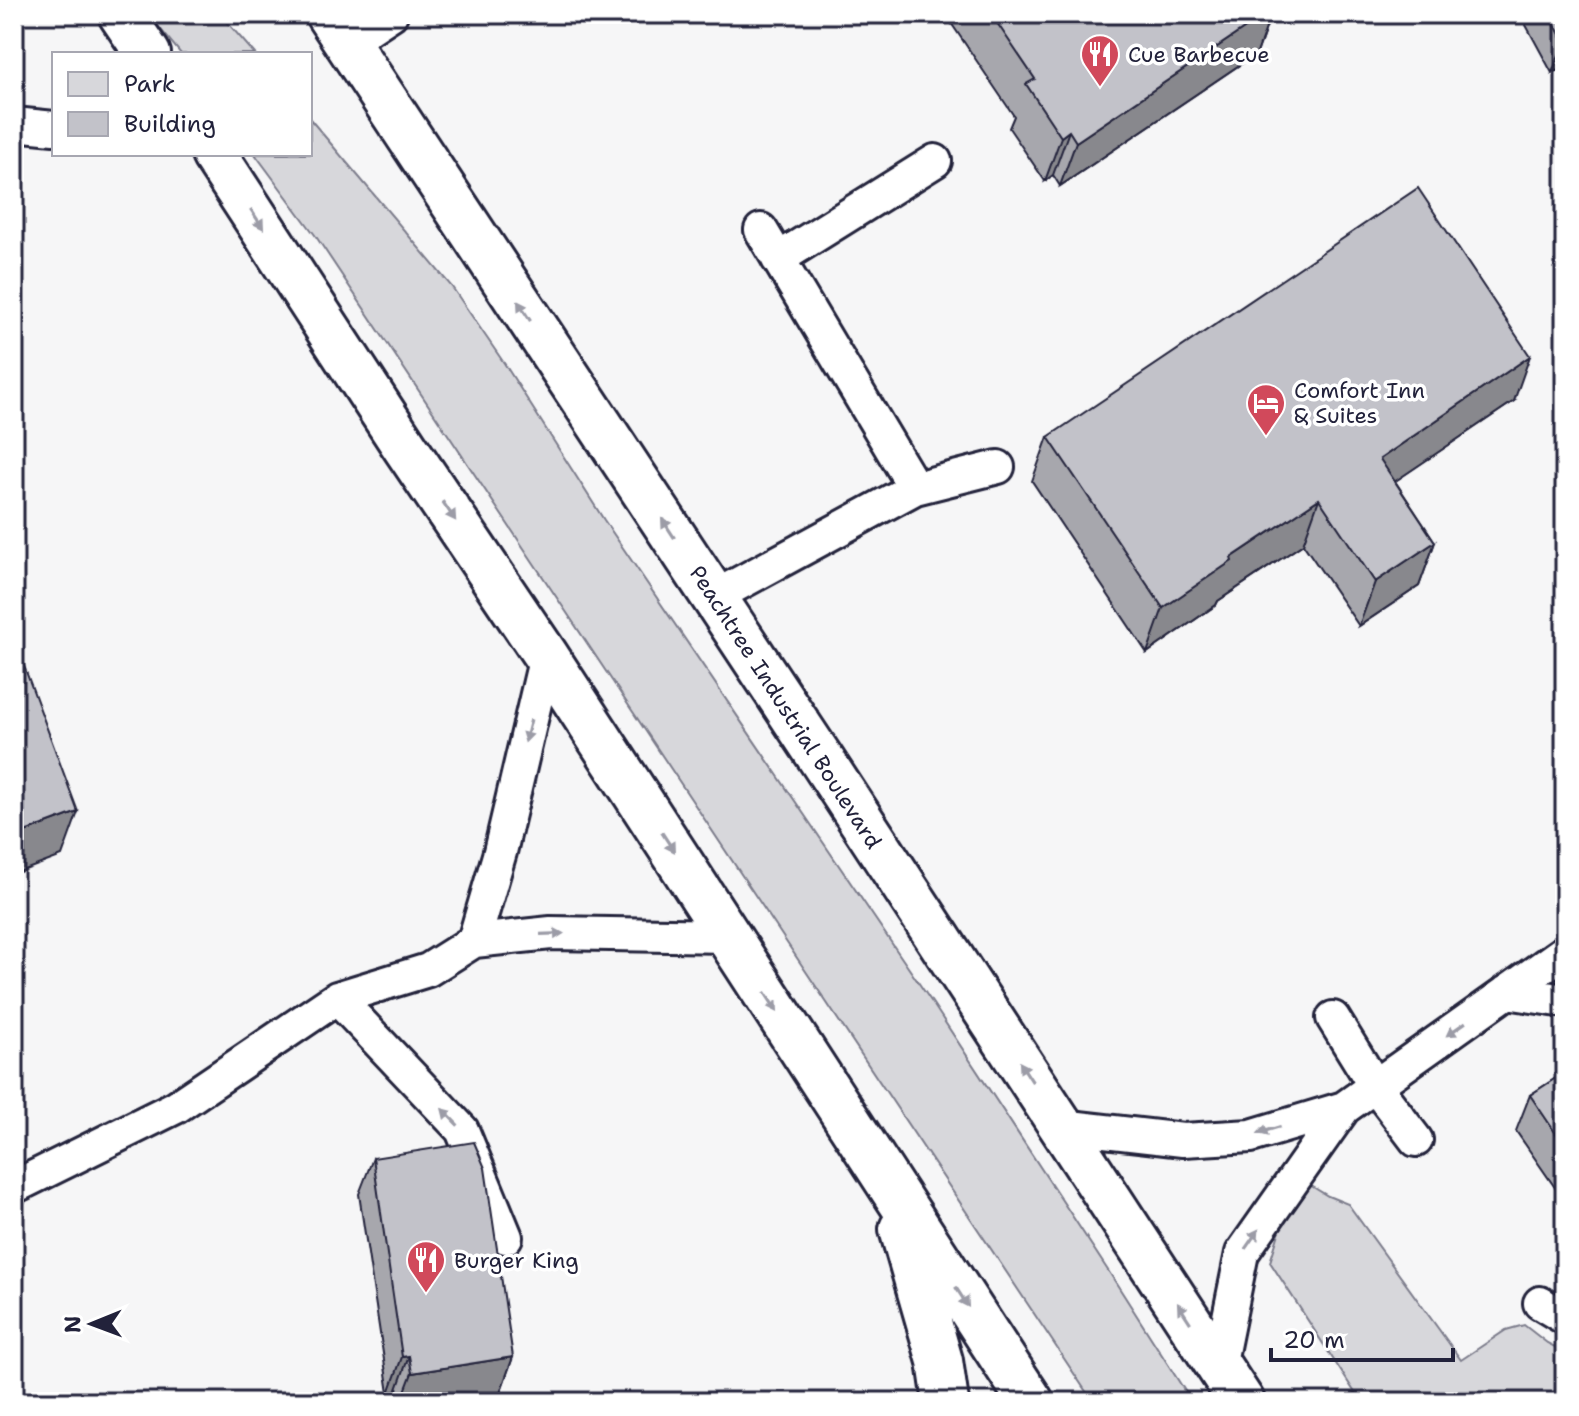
<svg xmlns="http://www.w3.org/2000/svg" width="1579" height="1416" font-family="'Shantell Sans',sans-serif">
<style>
.green{fill:#d7d7db;stroke:#7c7c8b;stroke-width:2}
.lines{fill:none;stroke-linecap:round;stroke-linejoin:round}
.lane-casing{stroke:#22223b;stroke-width:38}
.highway-casing{stroke:#22223b;stroke-width:50}
.lane{stroke:#fff;stroke-width:32}
.highway{stroke:#fff;stroke-width:44}
.wall{fill:#a7a7ad;stroke:#22223b;stroke-width:2}
.shaded-wall{fill:#88888d;stroke:#22223b;stroke-width:2}
.building{fill:#c2c2c9;stroke:#22223b;stroke-width:2}
.oneway{fill:#9c9ca7}
.labels{text-anchor:middle;stroke-width:7;stroke-linejoin:round;paint-order:stroke}
.poi-label{font-size:22px;fill:#22223b;stroke:#fff;text-anchor:start}
.street-label{font-size:22px;fill:#22223b;stroke:#fff}
</style>
<rect width="100%" height="100%" fill="#f6f6f7"/>
<filter id="ink" filterUnits="userSpaceOnUse"><feTurbulence type="fractalNoise" baseFrequency=".0125" numOctaves="2"/><feDisplacementMap in="SourceGraphic" scale="16" xChannelSelector="R" yChannelSelector="G"/><feConvolveMatrix kernelMatrix="1 2 1 2 8 2 1 2 1" color-interpolation-filters="sRGB"/></filter>
<g filter="url(#ink)">
<!-- green -->
<path class="green" d="M 148,14 L 220,14 L 255,54 L 181,54 Z
M 310,119 L 452,287 L 504,363 L 604,520 L 933,1004 L 1109,1272 L 1192,1402 L 1093,1402 L 315,235 L 255,154 L 310,154 Z
M 1308,1184 L 1328,1196 L 1348,1204 L 1461,1360 L 1506,1330 L 1524,1325 L 1547,1343 L 1565,1352 L 1565,1402 L 1361,1402 L 1270,1262 L 1288,1204 Z"/>
<g class="lines">
<!-- lane casing -->
<g class="lane-casing">
<path id="lane" d="M 347,43 L 391,14
M 14,124 L 54,128
M 778,259 L 935,161
M 915,488 L 998,467
M 714,597 L 915,488 L 761,230
M 474,941 L 500,852 L 546,656
M 1507,992 L 1565,1001
M 337,998 L 462,1130 L 506,1237
M 1333,1018 L 1375,1086 L 1416,1140
M 1061,1126 L 1183,1140 L 1251,1136 L 1344,1108 L 1565,951
M 14,1187 L 176,1107 L 337,998 L 428,970 L 474,941 L 551,933 L 729,936
M 1540,1303 L 1565,1318
M 1219,1367 L 1242,1253 L 1344,1108"/>
</g>
<!-- highway casing -->
<g class="highway-casing">
<path id="highway" d="M 121,14 L 148,54
M 328,14 L 821,759 L 1242,1402
M 214,154 L 405,447 L 546,656 L 1031,1402
M 902,1229 L 940,1361 L 946,1402"/>
</g>
<!-- lane -->
<use href="#lane" class="lane"/>
<!-- highway -->
<use href="#highway" class="highway"/>
</g>
<!-- wall -->
<path class="wall" d="M 945,14 L 1271,14 L 1257,53 L 1060,186 L 1053,175 L 1045,181 L 1009,128 L 1014,116 Z
M 1520,14 L 1565,14 L 1565,67 L 1552,73 Z
M 1514,401 L 1395,481 L 1435,542 L 1419,586 L 1359,626 L 1303,544 L 1218,601 L 1216,605 L 1147,653 L 1032,481 L 1048,437 Z
M 1565,1072 L 1565,1202 L 1516,1131 L 1530,1095 Z
M 373,1158 L 513,1357 L 500,1393 L 445,1402 L 397,1402 L 396,1392 L 389,1393 L 359,1194 Z"/>
<!-- shaded-wall -->
<path class="shaded-wall" d="M 1266,14 L 1271,14 L 1257,53 L 1060,186 L 1076,142 Z
M 1565,41 L 1565,67 L 1552,73 L 1564,42 Z
M 1069,131 L 1053,175 L 1045,181 L 1061,137 Z
M 1530,356 L 1514,401 L 1363,503 L 1380,459 Z
M 1319,499 L 1303,544 L 1218,601 L 1216,605 L 1147,653 L 1163,608 L 1231,558 Z
M 1435,542 L 1419,586 L 1359,626 L 1375,582 Z
M 78,812 L 62,856 L 14,874 L 14,836 Z
M 409,1356 L 396,1392 L 389,1393 L 402,1357 Z
M 513,1357 L 500,1393 L 445,1402 L 401,1402 L 412,1373 Z"/>
<!-- building -->
<path class="building" d="M 991,14 L 1266,14 L 1076,142 L 1069,131 L 1061,137 L 1026,84 L 1035,79 Z
M 1549,14 L 1565,14 L 1565,41 L 1564,42 Z
M 1418,188 L 1530,356 L 1380,459 L 1435,542 L 1375,582 L 1319,499 L 1231,558 L 1232,561 L 1163,608 L 1048,437 Z
M 14,639 L 78,812 L 14,836 Z
M 1565,1072 L 1565,1147 L 1530,1095 Z
M 474,1142 L 485,1168 L 513,1357 L 412,1373 L 409,1356 L 402,1357 L 373,1158 Z"/>
<!-- one-way arrows -->
<defs><path id="oneway-solid" d="M-6-.8H1V-3.2L6.5 0L1 3.2V.8H-6Z" transform="scale(2)"/></defs>
<g class="oneway">
<use href="#oneway-solid" transform="translate(257 219) rotate(57)"/>
<use href="#oneway-solid" transform="translate(524 311) rotate(-123)"/>
<use href="#oneway-solid" transform="translate(449 511) rotate(56)"/>
<use href="#oneway-solid" transform="translate(668 528) rotate(-123)"/>
<use href="#oneway-solid" transform="translate(528 731) rotate(104)"/>
<use href="#oneway-solid" transform="translate(668 842) rotate(57)"/>
<use href="#oneway-solid" transform="translate(552 934) rotate(-2)"/>
<use href="#oneway-solid" transform="translate(771 1002) rotate(57)"/>
<use href="#oneway-solid" transform="translate(1456 1029) rotate(145)"/>
<use href="#oneway-solid" transform="translate(1026 1072) rotate(-123)"/>
<use href="#oneway-solid" transform="translate(450 1117) rotate(-134)"/>
<use href="#oneway-solid" transform="translate(1269 1130) rotate(163)"/>
<use href="#oneway-solid" transform="translate(1252 1239) rotate(-55)"/>
<use href="#oneway-solid" transform="translate(962 1297) rotate(57)"/>
<use href="#oneway-solid" transform="translate(1184 1313) rotate(-123)"/>
</g>
</g>
<!-- icons -->
<defs>
<g id="restaurant-pin" transform="scale(2)"><path d="M0 17L-7.5 6A9.5 9.5 0 1 1 7.5 6Z" fill="#d1495b" stroke="#fff"/><path d="M-5-6h1v4h1v-4h1v4h1v-4h1v5L-1.5 .5V6h-2V.5L-5-1ZM5-6V6H3V1.5H1.5Q1.5-4 5-6Z" fill="#fff"/></g>
<g id="hotel-pin" transform="scale(2)"><path d="M0 17L-7.5 6A9.5 9.5 0 1 1 7.5 6Z" fill="#d1495b" stroke="#fff"/><path d="M-6-4.5h1.5V1H6V5H4.5V3h-9V5H-6ZM-4 0a1.8 1.8 0 1 1 3.6 0ZM.5 0V-2.5h3Q6-2.5 6 0Z" fill="#fff"/></g>
</defs>
<g fill-rule="evenodd">
<use href="#restaurant-pin" x="1100" y="54"/>
<use href="#hotel-pin" x="1266" y="403"/>
<use href="#restaurant-pin" x="426" y="1260"/>
</g>
<g class="labels">
<!-- poi labels -->
<g class="poi-label">
<text x="1128" y="62">Cue Barbecue</text>
<text x="1294" y="398">Comfort Inn<tspan x="1294" dy="25">&amp; Suites</tspan></text>
<text x="454" y="1268">Burger King</text>
</g>
<!-- street labels -->
<g class="street-label">
<text transform="translate(786 707) rotate(57)" y="8">Peachtree Industrial Boulevard</text>
</g>
</g>
<!-- margin -->
<rect width="1579" height="1416" fill="none" stroke="#fff" stroke-width="48"/>
<rect x="24" y="24" width="1531" height="1368" fill="none" stroke="#22223b" stroke-width="3" filter="url(#ink)"/>
<!-- legend -->
<rect x="52" y="52" width="260" height="104" fill="#ffffff" stroke="#a7a7b1" stroke-width="2"/>
<rect x="68" y="72" width="40" height="24" fill="#d7d7db" stroke="#a7a7b1" stroke-width="2"/>
<text x="124" y="92" font-size="24" fill="#22223b">Park</text>
<rect x="68" y="112" width="40" height="24" fill="#c2c2c9" stroke="#a7a7b1" stroke-width="2"/>
<text x="124" y="132" font-size="24" fill="#22223b">Building</text>
<!-- north arrow -->
<g transform="translate(92 1324) rotate(269)" stroke="#ffffff" stroke-width="6" paint-order="stroke">
<path d="M0-6L14 30L0 20L-14 30Z" fill="#22223b"/>
<text y="-12" font-size="22" font-weight="bold" text-anchor="middle" fill="#22223b">N</text>
</g>
<!-- scale -->
<path d="M1271 1348v12h182v-12" fill="none" stroke="#22223b" stroke-width="4"/>
<text x="1283" y="1348" font-size="24" fill="#22223b" stroke="#ffffff" stroke-width="6" paint-order="stroke">20 m</text>
</svg>
